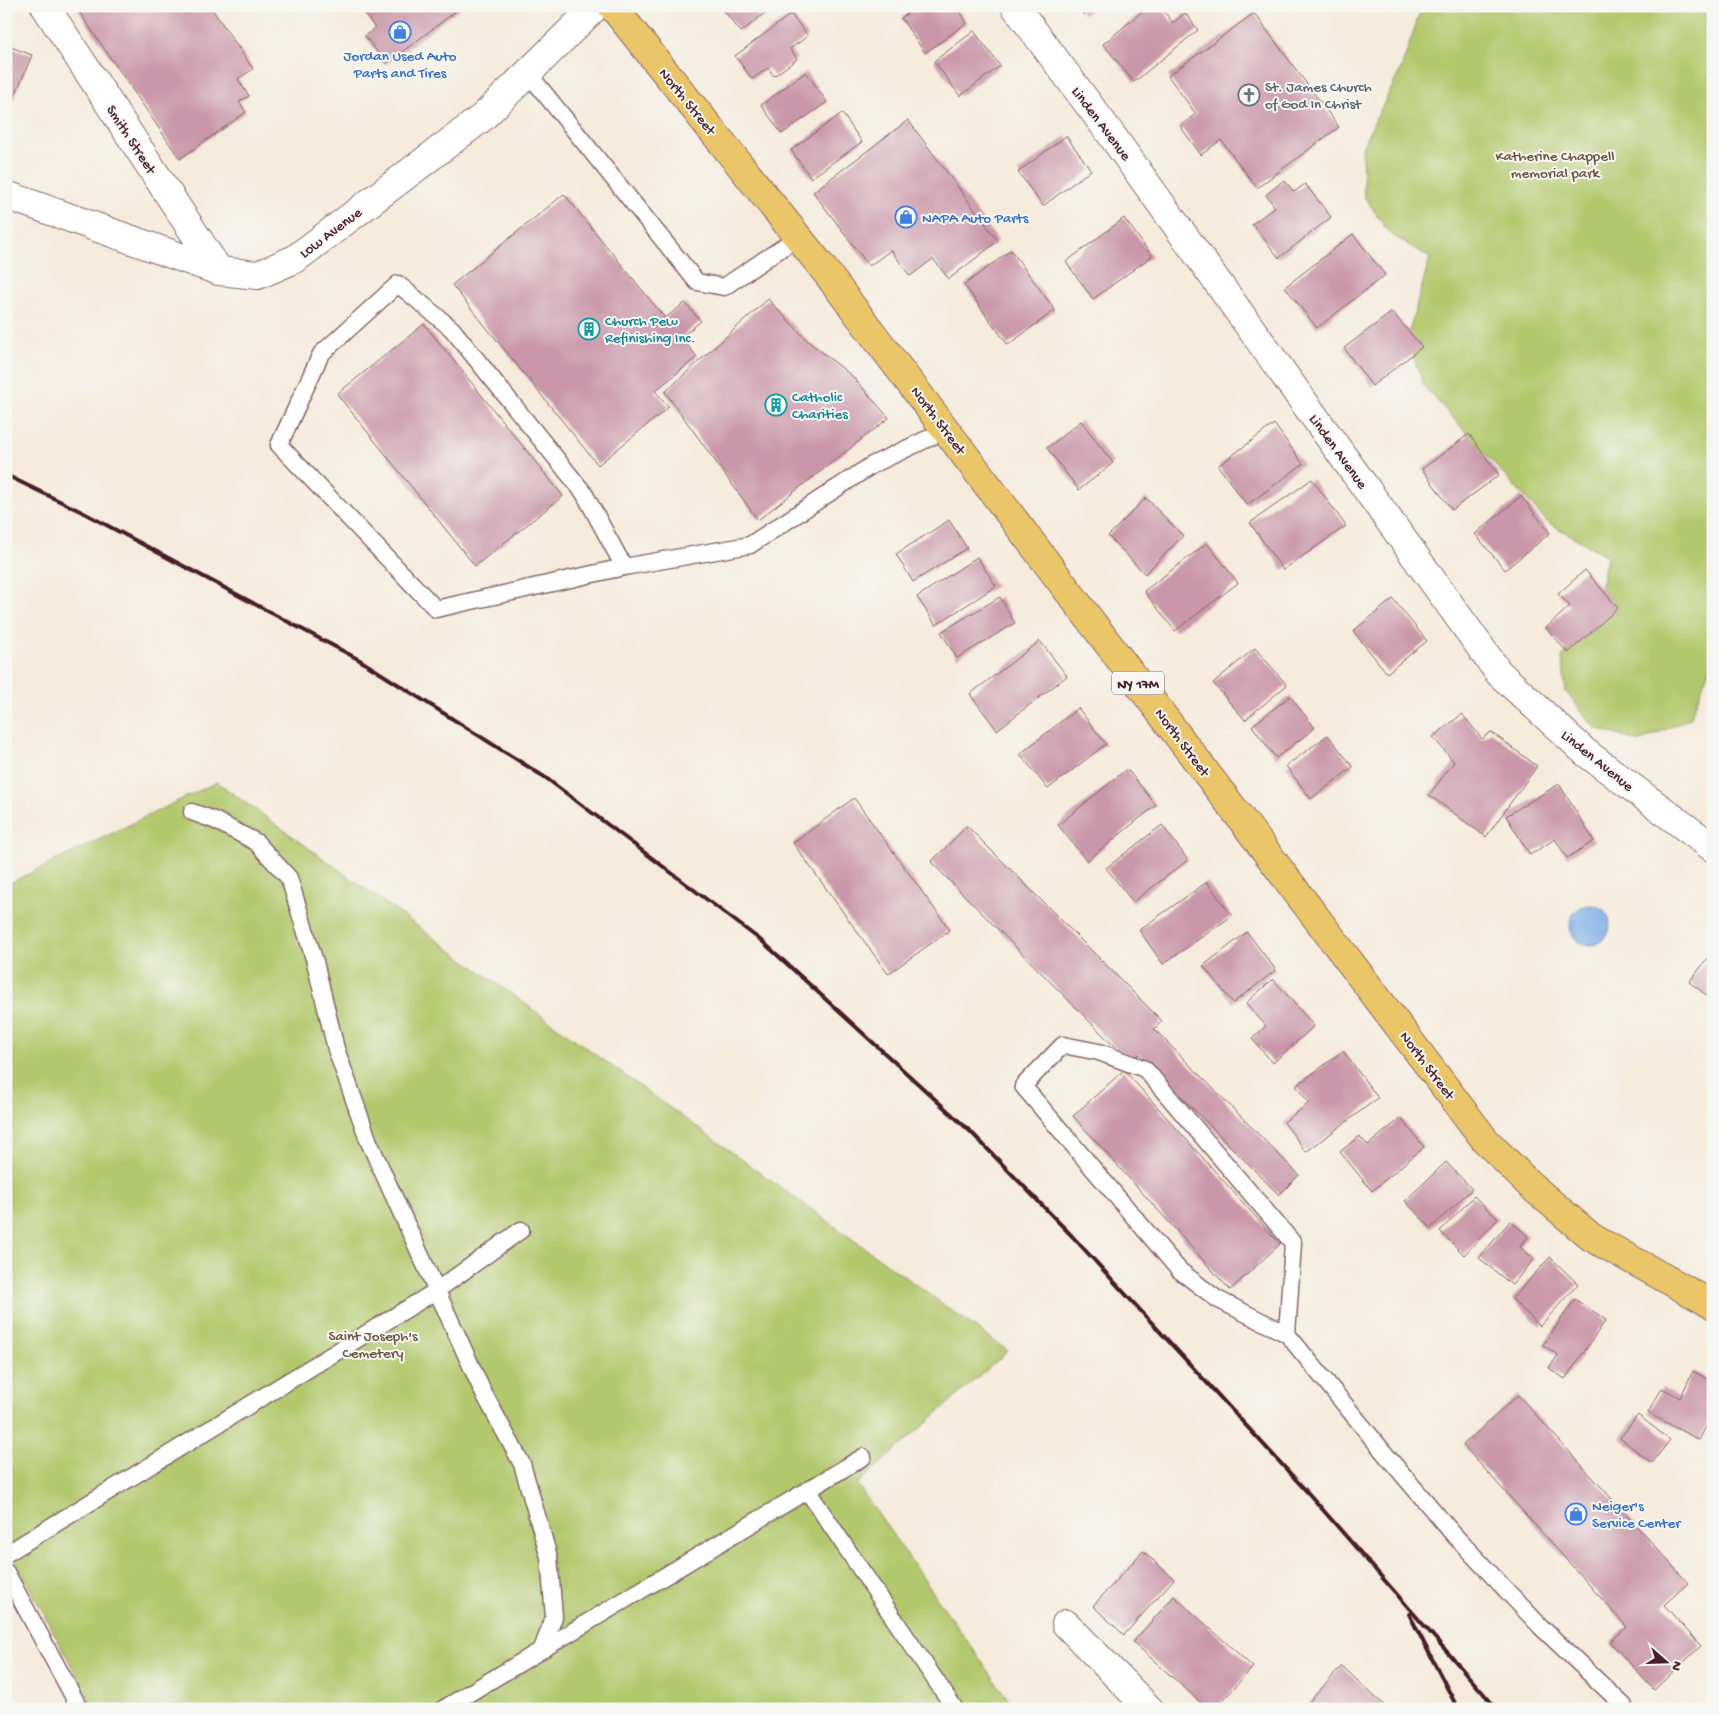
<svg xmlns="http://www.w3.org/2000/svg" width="1719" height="1715" font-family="'Gochi Hand',sans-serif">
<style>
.green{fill:#b2c86c;stroke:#7e744c}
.water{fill:#7aabe5;stroke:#626588}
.building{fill:#c997a9}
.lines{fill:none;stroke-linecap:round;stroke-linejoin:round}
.service-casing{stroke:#866669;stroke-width:19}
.minor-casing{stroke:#866669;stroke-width:30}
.primary-casing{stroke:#866669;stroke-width:30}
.service{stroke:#fff;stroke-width:16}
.minor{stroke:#fff;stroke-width:28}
.primary{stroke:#eac669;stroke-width:28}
.rail{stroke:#4a1f2b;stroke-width:4}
.labels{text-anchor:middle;stroke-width:4;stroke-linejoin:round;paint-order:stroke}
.shield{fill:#f6f6f2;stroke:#7e6067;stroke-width:1}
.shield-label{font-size:14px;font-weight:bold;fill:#4a1f2b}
.shop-label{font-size:15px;fill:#366cbe;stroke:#f6f6f2;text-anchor:start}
.worship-label{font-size:15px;fill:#5b616d;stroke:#f6f6f2;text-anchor:start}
.street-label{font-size:15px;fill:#4a1f2b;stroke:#f6f6f2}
.park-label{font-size:15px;fill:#69523e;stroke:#f6f6f2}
.culture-label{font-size:15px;fill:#0d838f;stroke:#f6f6f2;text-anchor:start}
</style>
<rect width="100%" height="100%" fill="#f6f6f2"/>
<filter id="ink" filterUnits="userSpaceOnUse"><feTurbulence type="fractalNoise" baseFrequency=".02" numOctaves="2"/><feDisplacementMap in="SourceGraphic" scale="10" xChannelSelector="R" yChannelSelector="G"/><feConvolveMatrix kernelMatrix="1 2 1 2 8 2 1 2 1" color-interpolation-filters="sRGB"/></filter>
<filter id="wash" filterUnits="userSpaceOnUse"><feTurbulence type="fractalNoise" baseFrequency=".0096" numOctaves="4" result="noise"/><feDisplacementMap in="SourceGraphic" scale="20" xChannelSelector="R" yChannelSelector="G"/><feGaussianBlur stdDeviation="1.12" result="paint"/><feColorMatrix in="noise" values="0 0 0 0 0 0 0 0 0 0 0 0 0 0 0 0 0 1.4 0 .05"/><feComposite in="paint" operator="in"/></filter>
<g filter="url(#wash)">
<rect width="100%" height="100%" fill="#f5ebdb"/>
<!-- green -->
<path class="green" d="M 1422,6 L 1713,6 L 1713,659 L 1690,718 L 1639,742 L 1595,728 L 1566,692 L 1562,657 L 1594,621 L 1607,556 L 1547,522 L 1424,386 L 1407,339 L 1430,258 L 1389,233 L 1364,196 L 1362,147 L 1401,69 Z
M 217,782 L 1008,1351 L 857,1484 L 1015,1709 L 95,1709 L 6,1544 L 6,885 Z"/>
<!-- water -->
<path class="water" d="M1570 925a20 20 0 1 1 40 0a20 20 0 1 1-40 0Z"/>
<g id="blocks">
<!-- building -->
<path class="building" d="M 75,6 L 210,6 L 253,69 L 238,79 L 249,96 L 239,102 L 246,112 L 180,159 Z
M 359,6 L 463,6 L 386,64 L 365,36 L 375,28 Z
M 720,6 L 774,6 L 741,32 Z
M 890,6 L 905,6 L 895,13 Z
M 918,6 L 956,6 L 967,23 L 925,53 L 901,18 Z
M 1077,6 L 1095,6 L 1084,15 Z
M 1149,6 L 1160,6 L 1173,23 L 1185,13 L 1198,30 L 1134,82 L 1103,44 Z
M 1254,13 L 1339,127 L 1257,188 L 1221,140 L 1201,155 L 1180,126 L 1196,114 L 1168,76 Z
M 791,14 L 808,36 L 790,49 L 797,59 L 774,76 L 768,68 L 752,79 L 735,56 Z
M 6,29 L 11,31 L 6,44 Z
M 974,31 L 1000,66 L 960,96 L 934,61 Z
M 6,45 L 32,55 L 6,117 Z
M 806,72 L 827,102 L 782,134 L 761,105 Z
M 842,113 L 862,142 L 811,178 L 791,150 Z
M 908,120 L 998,241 L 949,279 L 933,259 L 910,276 L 891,250 L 869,266 L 813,192 Z
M 1066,136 L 1091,170 L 1043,206 L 1018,172 Z
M 1284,180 L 1294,192 L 1305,184 L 1331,217 L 1279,258 L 1252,224 L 1275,207 L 1266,195 Z
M 564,194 L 665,318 L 685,303 L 701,321 L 681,337 L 697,357 L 655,391 L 669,407 L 598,465 L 452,285 Z
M 1124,218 L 1152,256 L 1093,299 L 1066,262 Z
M 1353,234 L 1385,275 L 1317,328 L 1285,287 Z
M 1011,250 L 1055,310 L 1008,345 L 964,285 Z
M 768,299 L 809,342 L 852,376 L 889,418 L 758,520 L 665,392 Z
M 1392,312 L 1422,347 L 1372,386 L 1344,348 Z
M 424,324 L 563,496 L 475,566 L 337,394 Z
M 1081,421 L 1113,463 L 1079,490 L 1047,448 Z
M 1274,424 L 1303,464 L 1247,505 L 1218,466 Z
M 1469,434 L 1499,475 L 1452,510 L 1422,469 Z
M 1312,479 L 1346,526 L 1283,570 L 1250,523 Z
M 1521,496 L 1550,533 L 1505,570 L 1475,534 Z
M 1146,498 L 1183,536 L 1145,574 L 1108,536 Z
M 949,520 L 967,548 L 913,582 L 896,554 Z
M 1207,543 L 1238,583 L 1175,631 L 1144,591 Z
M 977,557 L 996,586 L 936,625 L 917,597 Z
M 1585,570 L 1618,608 L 1568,653 L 1546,628 L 1570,606 L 1558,594 Z
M 1000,597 L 1015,623 L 957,658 L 941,632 Z
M 1393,599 L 1427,641 L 1387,673 L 1353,631 Z
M 1040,641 L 1067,676 L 997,730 L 970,694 Z
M 1255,648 L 1287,685 L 1245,720 L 1213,683 Z
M 1290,696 L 1315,728 L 1276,758 L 1252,726 Z
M 1078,708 L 1106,744 L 1048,789 L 1020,754 Z
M 1462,714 L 1482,739 L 1491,732 L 1537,766 L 1486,837 L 1429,795 L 1454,762 L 1433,737 Z
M 1328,735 L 1353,767 L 1311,799 L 1286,766 Z
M 1127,769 L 1156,805 L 1087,861 L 1058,825 Z
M 1559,784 L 1594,841 L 1567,858 L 1555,839 L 1530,855 L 1506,816 Z
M 854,798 L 950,930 L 888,974 L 793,843 Z
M 1162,825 L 1188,860 L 1133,902 L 1106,868 Z
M 967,826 L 1162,1021 L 1154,1029 L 1299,1175 L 1279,1195 L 1139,1054 L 1130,1062 L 931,862 Z
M 1207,882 L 1232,916 L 1163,964 L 1139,930 Z
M 1247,932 L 1276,970 L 1233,1003 L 1203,966 Z
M 1713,952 L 1713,1000 L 1689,982 Z
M 1273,979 L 1314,1026 L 1273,1063 L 1252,1039 L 1266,1026 L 1246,1003 Z
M 1343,1051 L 1378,1098 L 1306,1152 L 1284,1122 L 1309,1103 L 1296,1086 Z
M 1124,1070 L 1280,1244 L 1230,1290 L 1073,1116 Z
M 1401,1118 L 1424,1147 L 1372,1191 L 1340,1152 L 1359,1136 L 1368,1145 Z
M 1446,1162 L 1472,1189 L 1431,1228 L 1405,1201 Z
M 1474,1196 L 1498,1219 L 1464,1255 L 1440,1231 Z
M 1510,1221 L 1528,1236 L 1520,1247 L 1534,1259 L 1512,1285 L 1479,1258 Z
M 1550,1257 L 1578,1284 L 1540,1326 L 1512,1299 Z
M 1575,1299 L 1606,1320 L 1565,1379 L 1549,1368 L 1558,1355 L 1543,1345 Z
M 1693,1371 L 1713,1382 L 1713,1413 L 1699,1440 L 1648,1413 L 1662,1388 L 1680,1398 Z
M 1518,1395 L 1688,1583 L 1664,1605 L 1701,1646 L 1654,1690 L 1610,1642 L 1627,1627 L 1463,1445 Z
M 1638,1415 L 1670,1440 L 1652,1463 L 1620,1438 Z
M 1143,1551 L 1174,1579 L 1124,1635 L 1093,1606 Z
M 1174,1596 L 1253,1667 L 1215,1709 L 1208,1709 L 1133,1642 Z
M 1342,1666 L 1388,1709 L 1303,1709 Z"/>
</g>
</g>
<g filter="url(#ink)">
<use href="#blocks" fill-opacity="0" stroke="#866669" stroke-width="1"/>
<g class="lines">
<!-- service casing -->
<g class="service-casing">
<path id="service" d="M 528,73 L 697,282 L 724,287 L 798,237
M 624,567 L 584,493 L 452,329 L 398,284 L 321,354 L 279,445 L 436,609 L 624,567 L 750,545 L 872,465 L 946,430
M 192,812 L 214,820 L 256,842 L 289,878 L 315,962 L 336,1049 L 369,1142 L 483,1392 L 522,1464 L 549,1557 L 554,1617 L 542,1649
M 1287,1334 L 1293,1243 L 1145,1069 L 1099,1052 L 1063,1045 L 1023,1086 L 1179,1270 L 1217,1299 L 1287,1334 L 1386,1455 L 1454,1535 L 1541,1627 L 1624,1706
M 807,1490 L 955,1709
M 6,1554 L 436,1291 L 521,1230
M 6,1572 L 80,1709
M 443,1709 L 863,1457"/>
</g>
<!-- minor casing -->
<g class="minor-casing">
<path id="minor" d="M 45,6 L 219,271
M 1015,6 L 1110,133 L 1499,673 L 1585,752 L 1713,848
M 6,195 L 219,271 L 258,275 L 295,259 L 483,117 L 596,6
M 1066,1624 L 1149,1709"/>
</g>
<!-- primary casing -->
<g class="primary-casing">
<path id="primary" d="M 612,6 L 822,267 L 1485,1140 L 1529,1184 L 1591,1237 L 1713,1305"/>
</g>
<!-- service -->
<use href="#service" class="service"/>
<!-- minor -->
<use href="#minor" class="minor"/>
<!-- primary -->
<use href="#primary" class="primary"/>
<!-- rail -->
<path class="rail" d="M 6,475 L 82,512 L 358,659 L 546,778 L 763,942 L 972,1133 L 1072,1236 L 1310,1495 L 1497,1709
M 1409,1614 L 1458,1709"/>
</g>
</g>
<!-- icons -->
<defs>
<g id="shop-ring" transform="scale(1.125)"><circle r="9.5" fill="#f6f6f2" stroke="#3f7fe0" stroke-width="1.5"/><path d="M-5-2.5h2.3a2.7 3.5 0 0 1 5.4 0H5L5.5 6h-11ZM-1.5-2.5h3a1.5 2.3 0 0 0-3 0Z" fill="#3f7fe0"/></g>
<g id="church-ring" transform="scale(1.125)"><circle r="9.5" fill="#f6f6f2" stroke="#6b7280" stroke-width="1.5"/><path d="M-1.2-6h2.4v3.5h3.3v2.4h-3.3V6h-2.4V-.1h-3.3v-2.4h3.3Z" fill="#6b7280"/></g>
<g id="building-ring" transform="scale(1.125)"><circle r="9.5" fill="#f6f6f2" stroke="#0f9aa8" stroke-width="1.5"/><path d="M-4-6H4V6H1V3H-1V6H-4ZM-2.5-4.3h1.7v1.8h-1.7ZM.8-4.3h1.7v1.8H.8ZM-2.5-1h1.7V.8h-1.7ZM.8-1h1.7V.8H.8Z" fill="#0f9aa8"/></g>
</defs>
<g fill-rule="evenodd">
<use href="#shop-ring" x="400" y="32"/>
<use href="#church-ring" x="1249" y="95"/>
<use href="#shop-ring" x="906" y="217"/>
<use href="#building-ring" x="589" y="329"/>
<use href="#building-ring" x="776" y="405"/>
<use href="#shop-ring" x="1576" y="1514"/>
</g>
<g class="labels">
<!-- shield labels -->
<rect class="shield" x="1112" y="671.5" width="52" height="23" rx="4"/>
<g class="shield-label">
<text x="1138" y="688">NY 17M</text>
</g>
<!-- shop labels -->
<g class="shop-label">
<text x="400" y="60" text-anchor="middle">Jordan Used Auto<tspan x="400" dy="17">Parts and Tires</tspan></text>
<text x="922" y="222">NAPA Auto Parts</text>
<text x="1592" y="1510">Neiger's<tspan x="1592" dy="17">Service Center</tspan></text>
</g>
<!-- worship labels -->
<g class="worship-label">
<text x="1265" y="91">St. James Church<tspan x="1265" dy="17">of God In Christ</tspan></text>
</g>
<!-- street labels -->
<g class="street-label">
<text transform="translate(688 101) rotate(51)" y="5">North Street</text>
<text transform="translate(1102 123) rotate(53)" y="5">Linden Avenue</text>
<text transform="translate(132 139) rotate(57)" y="5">Smith Street</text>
<text transform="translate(330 232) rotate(-37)" y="5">Low Avenue</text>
<text transform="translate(939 420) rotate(53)" y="5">North Street</text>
<text transform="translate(1339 451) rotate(54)" y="5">Linden Avenue</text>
<text transform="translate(1183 742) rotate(53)" y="5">North Street</text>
<text transform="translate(1598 760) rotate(39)" y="5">Linden Avenue</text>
<text transform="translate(1428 1065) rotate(53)" y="5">North Street</text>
</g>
<!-- park labels -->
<g class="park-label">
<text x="1555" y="160">Katherine Chappell<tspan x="1555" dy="17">memorial park</tspan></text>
<text x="373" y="1340">Saint Joseph's<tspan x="373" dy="17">Cemetery</tspan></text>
</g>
<!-- culture labels -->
<g class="culture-label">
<text x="605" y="325">Church Pew<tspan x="605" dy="17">Refinishing Inc.</tspan></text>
<text x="792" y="401">Catholic<tspan x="792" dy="17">Charities</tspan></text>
</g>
</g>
<!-- margin -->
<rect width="1719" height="1715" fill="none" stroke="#f6f6f2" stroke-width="25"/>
<!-- north arrow -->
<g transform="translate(1666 1662) rotate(110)" stroke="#f6f6f2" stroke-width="4" paint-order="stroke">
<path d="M0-4L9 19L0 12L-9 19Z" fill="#4a1f2b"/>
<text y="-8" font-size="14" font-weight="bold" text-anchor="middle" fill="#4a1f2b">N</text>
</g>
</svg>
